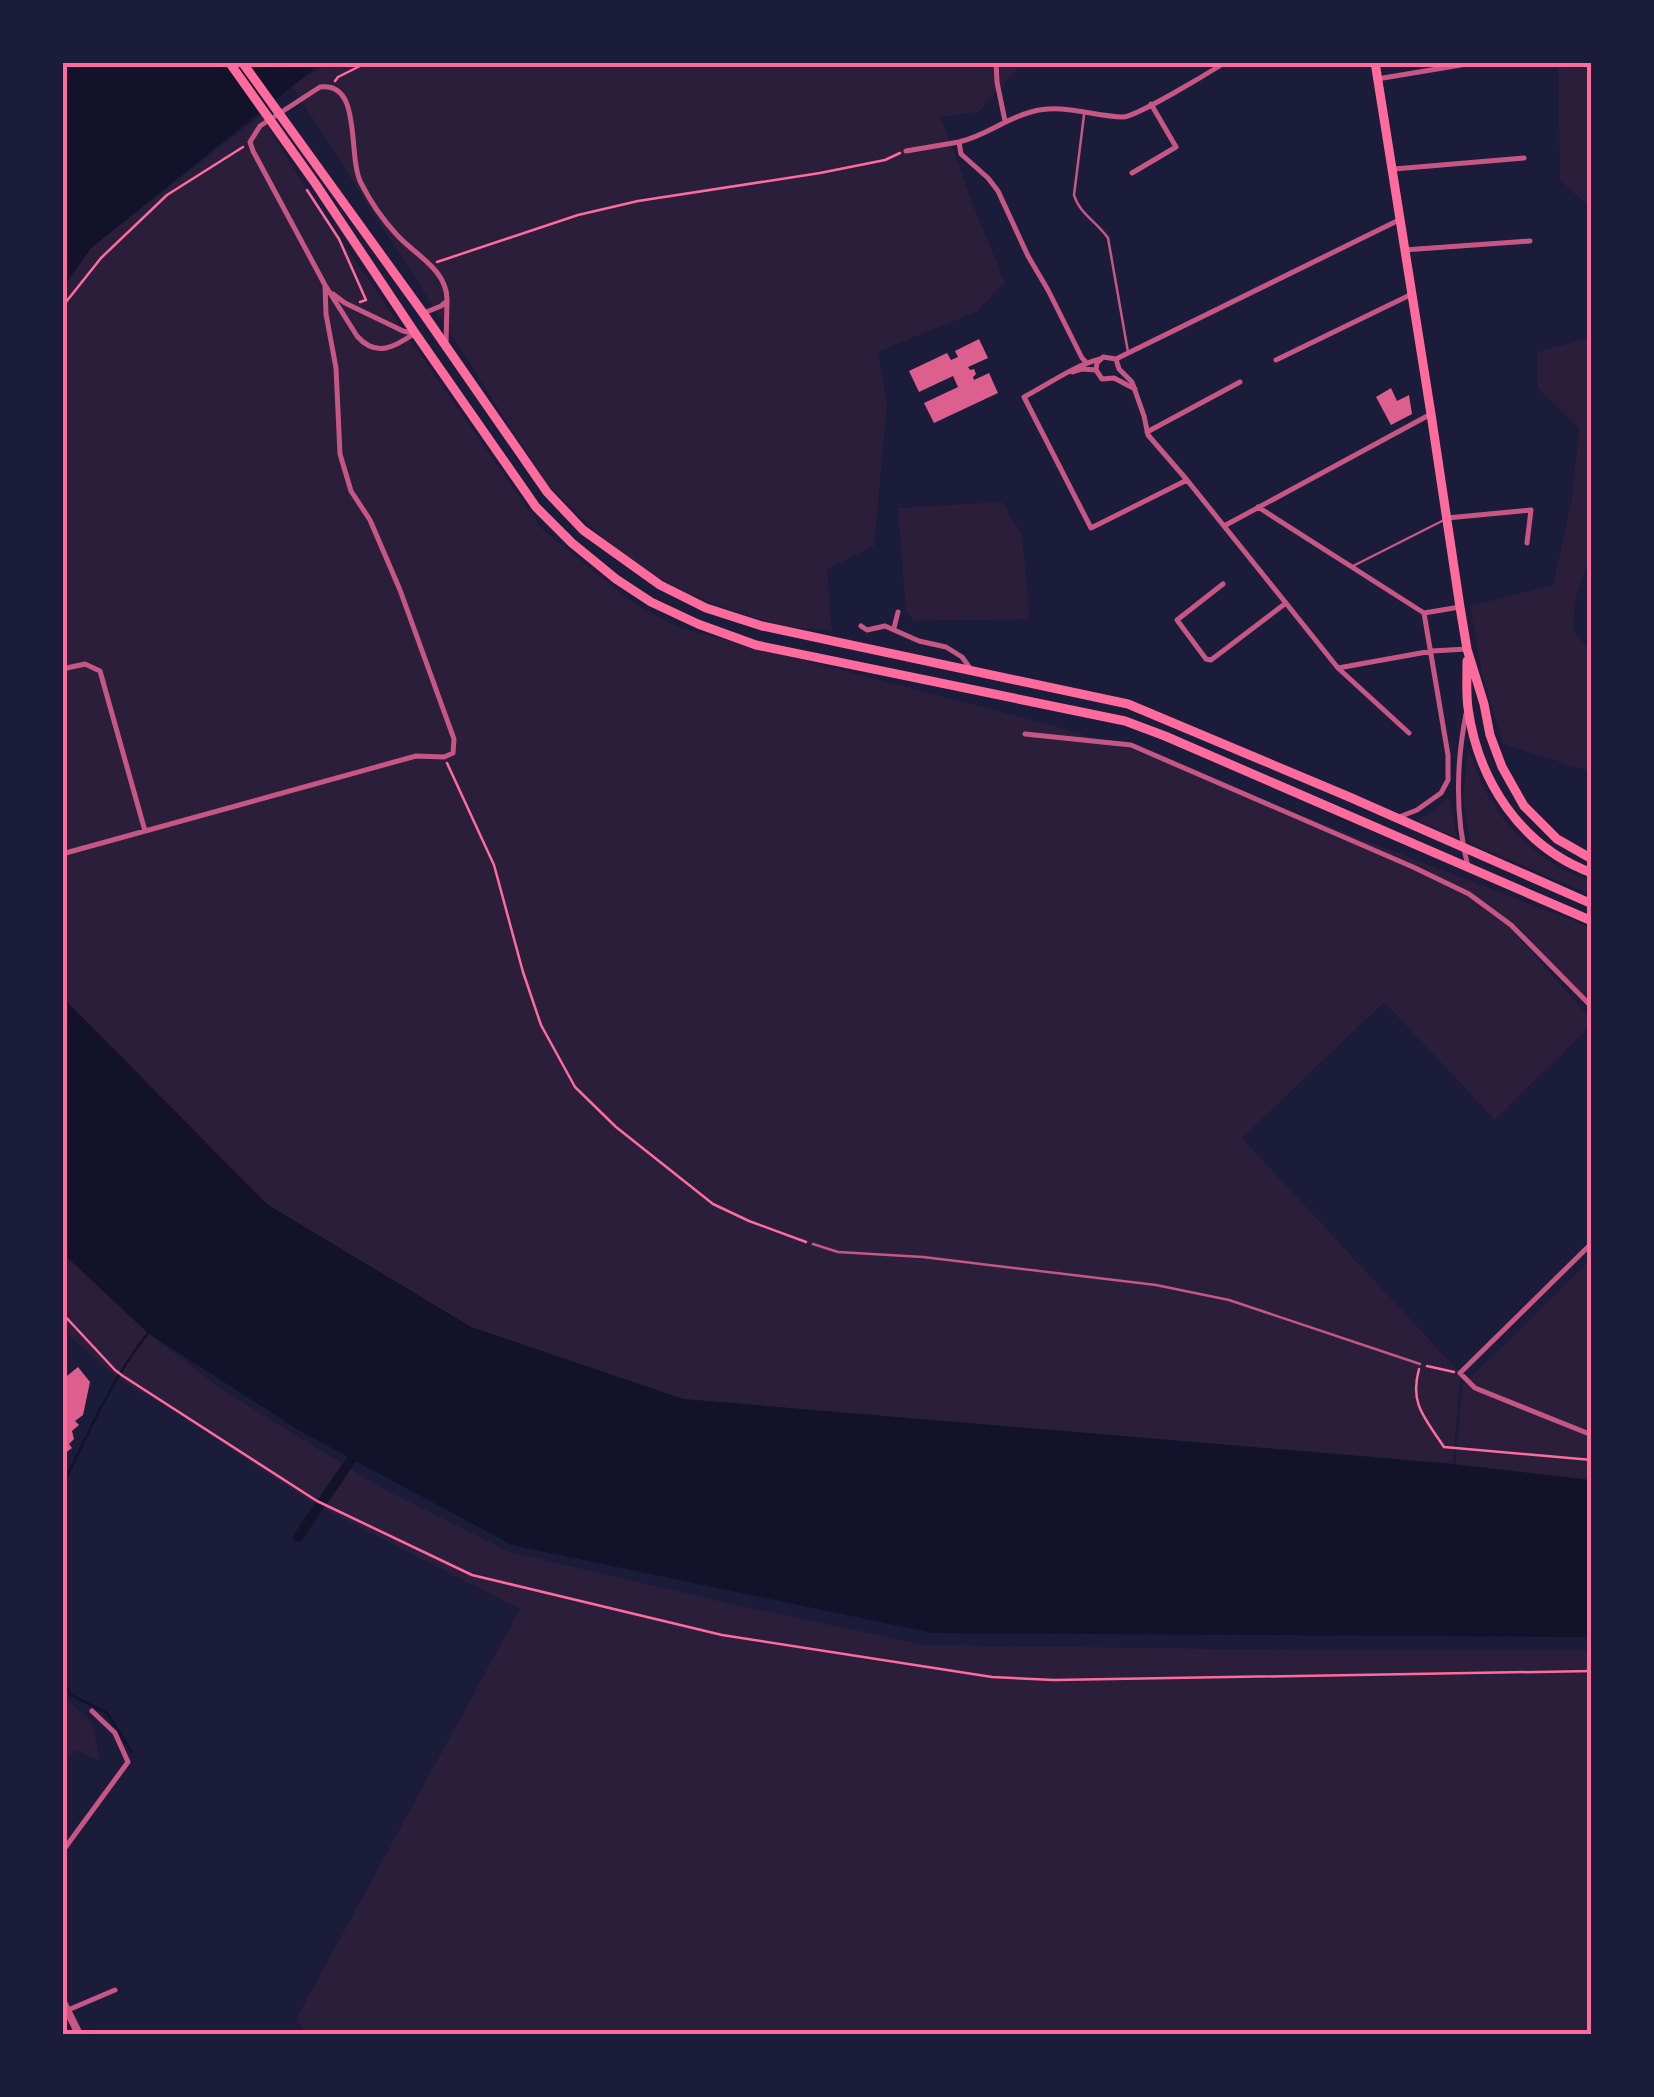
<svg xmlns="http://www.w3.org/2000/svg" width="1654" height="2097" font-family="Mulish,sans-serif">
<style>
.green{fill:#2a1e3b}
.water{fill:#12122b}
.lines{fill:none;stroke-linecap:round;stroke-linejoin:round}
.stream{stroke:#12122b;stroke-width:2.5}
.canal{stroke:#12122b;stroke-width:10}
.building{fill:#dd5f8e}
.path{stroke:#ff6b9d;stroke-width:2.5}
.service{stroke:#c65784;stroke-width:2.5}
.minor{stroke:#c65784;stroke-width:5}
.tertiary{stroke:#c65784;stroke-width:8}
.primary{stroke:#ff6b9d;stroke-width:9}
.neatline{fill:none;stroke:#ff6b9d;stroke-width:4}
</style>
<rect width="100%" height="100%" fill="#1b1b3a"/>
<!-- green -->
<path class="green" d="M 329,62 L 1023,63 L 978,112 L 941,117 L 975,210 L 1005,282 L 976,312 L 878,352 L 887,403 L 874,546 L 827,569 L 832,631 L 783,626 L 735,612 L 692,595 L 652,574 L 611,546 L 548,486 L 292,86 Z
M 1558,63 L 1591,63 L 1591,208 L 1560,181 Z
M 261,115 L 317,206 L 542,529 L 629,600 L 677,627 L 1055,726 L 1133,750 L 1592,928 L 1591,1004 L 1510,924 L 1509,927 L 1591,1019 L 1591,1025 L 1495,1120 L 1384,1002 L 1242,1138 L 1460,1373 L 1453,1464 L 683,1399 L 471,1327 L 268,1205 L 231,1171 L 201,1138 L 63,998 L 63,290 L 91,248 Z
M 1591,337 L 1591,554 L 1575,600 L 1573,630 L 1591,653 L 1591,772 L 1503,744 L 1482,675 L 1470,606 L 1553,585 L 1572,497 L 1579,428 L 1538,388 L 1538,352 Z
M 1002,502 L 1022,535 L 1030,619 L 914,621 L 906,611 L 898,508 Z
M 1468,749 C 1475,762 1479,779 1486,792 C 1510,834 1546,867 1591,881 L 1591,895 L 1470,843 L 1463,797 Z
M 1449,797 L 1457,838 L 1416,820 L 1431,812 Z
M 62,1253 L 148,1333 L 223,1390 L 385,1490 L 510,1552 L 736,1605 L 925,1645 L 1307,1650 L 1591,1650 L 1591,2034 L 690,2034 L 690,2031 L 616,2034 L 306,2034 L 296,2019 L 520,1609 L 314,1504 L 178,1414 L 116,1377 L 63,1330 Z
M 1591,1259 L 1591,1494 L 1454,1477 L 1463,1385 Z
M 62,1695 L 92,1722 L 100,1761 L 76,1750 L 63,1767 Z"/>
<!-- water -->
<path class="water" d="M 63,63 L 321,63 L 91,248 L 63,287 Z
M 63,998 L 268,1205 L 471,1327 L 683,1399 L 1453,1464 L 1591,1480 L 1591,1637 L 933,1633 L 512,1545 L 300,1431 L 148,1333 L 63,1253 Z"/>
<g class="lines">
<!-- stream -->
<path class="stream" d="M 62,1487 C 88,1433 112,1378 149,1332
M 62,1679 L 71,1695 L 107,1713 L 132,1752"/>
<!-- canal -->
<path class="canal" d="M 298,1537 L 360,1447"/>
</g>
<!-- building -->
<path class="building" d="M 979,339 L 988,358 L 968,367 L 970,370 L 974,369 L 976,374 L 973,377 L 974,380 L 989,373 L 998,393 L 934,423 L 924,403 L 958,387 L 953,376 L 919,392 L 909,371 L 947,353 L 951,360 L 958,357 L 955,351 Z
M 1391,388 L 1397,401 L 1409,395 L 1412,414 L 1391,425 L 1376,397 Z
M 78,1367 L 90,1382 L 83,1415 L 75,1421 L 79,1425 L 72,1431 L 74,1439 L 69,1444 L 72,1448 L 64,1454 L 67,1461 L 62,1465 L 62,1380 Z"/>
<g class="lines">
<!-- path -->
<path class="path" d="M 335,81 L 338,77 L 368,62
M 307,190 L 339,239 L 366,300 L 360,302
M 437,262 L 578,215 L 638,201 L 820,173 L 885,160 L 900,153
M 62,307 L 101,258 L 167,195 L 243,147
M 447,763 L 494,865 L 523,972 L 541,1025 L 575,1087 L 616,1127 L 713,1204 L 749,1221 L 806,1242
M 62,1313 L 115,1370 L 123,1376 L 317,1501 L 472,1575 L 722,1635 L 992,1677 L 1054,1680 L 1592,1671
M 1427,1366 L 1454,1372
M 1419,1369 C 1409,1405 1426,1419 1444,1447 L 1592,1460"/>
<!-- service -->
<path class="service" d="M 1084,115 L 1074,195 C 1079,213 1097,222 1108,238 L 1128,352
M 1353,566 L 1444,520
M 813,1244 L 838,1252 L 923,1257 L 1156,1285 L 1229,1300 L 1420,1364"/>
<!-- minor -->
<path class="minor" d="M 996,62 L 997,82 L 1005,121
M 1377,79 L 1479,62
M 906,151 L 959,142
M 1394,169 L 1524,158
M 1132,173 L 1176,147 L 1151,104
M 1404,250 L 1530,241
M 333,294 L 345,303 L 403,331 L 412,333
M 424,313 L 441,306 L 447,301 L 446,344
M 415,333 C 395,347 376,358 357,336 L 325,285 L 253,151 L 250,142 L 260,126 L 320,87 C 363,81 347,156 361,183 C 370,201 383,220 397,235 C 415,255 448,270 447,301
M 1100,359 C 1073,366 1049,384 1024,397 L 1091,528 L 1187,480
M 1116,359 L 1119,369 L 1132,382 L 1144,416 L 1148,435 L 1187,480 L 1338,668 L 1409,733
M 1116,359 L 1399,220
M 1276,360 L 1412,294
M 1086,362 L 1082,358 L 1048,290 L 1028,256 L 998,191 L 988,178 L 961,154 L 959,142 C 985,136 1005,119 1031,112 C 1062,103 1092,116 1123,117 C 1136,117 1210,72 1226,62
M 1096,370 L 1102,379 L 1114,378 L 1135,389
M 1096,370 L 1097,363 L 1103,357 L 1116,359
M 1073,372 L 1082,369 L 1096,370
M 1147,432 L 1240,382
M 1258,507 L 1424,613
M 1447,518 L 1531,510 L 1527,543
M 1224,526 L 1431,414
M 1223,584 L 1177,620 L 1206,659 L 1211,660 L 1286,603
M 1424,613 L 1460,607
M 861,626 L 867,630 L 885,626 L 919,641 L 946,647 L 962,657 L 970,668
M 894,628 L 898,612
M 1338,668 L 1432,651 L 1467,649
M 62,669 L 85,664 L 100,671 L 145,831
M 1466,714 C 1456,765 1455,816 1468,867
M 1025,734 L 1131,745 L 1413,867 L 1469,894 L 1511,925 L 1592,1007
M 1399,817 L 1417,810 L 1441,793 L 1448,780 L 1448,755 L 1424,613
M 62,854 L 416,756 L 444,757 L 453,753 L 454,739 L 400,590 L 370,520 L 351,491 L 340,454 L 336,368 L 326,314 L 325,285
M 1592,1243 L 1460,1373 L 1475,1388 L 1592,1435
M 62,1852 L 128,1762 L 115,1733 L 92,1711
M 68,2010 L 115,1990"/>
<!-- tertiary -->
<path class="tertiary" d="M 62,2000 L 79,2034"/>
<!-- primary -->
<path class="primary" d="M 229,62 L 315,183 L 415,333 L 536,507 L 572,543 L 616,579 L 651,602 L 698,624 L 756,645 L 1125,721 L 1165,736 L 1592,921
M 242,62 L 423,313 L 547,492 L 583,530 L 660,585 L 706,608 L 762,626 L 1128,704 L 1347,796 L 1592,904
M 1375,62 L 1431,414 L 1460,607 L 1467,649 L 1484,704 L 1490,735 L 1502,767 L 1524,806 L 1557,839 L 1592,859
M 1467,661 C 1467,677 1466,693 1468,708 C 1478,781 1521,847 1592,873"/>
</g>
<!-- border -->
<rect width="1654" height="2097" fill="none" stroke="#1b1b3a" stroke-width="130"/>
<rect x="65" y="65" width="1524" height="1967" class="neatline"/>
</svg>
